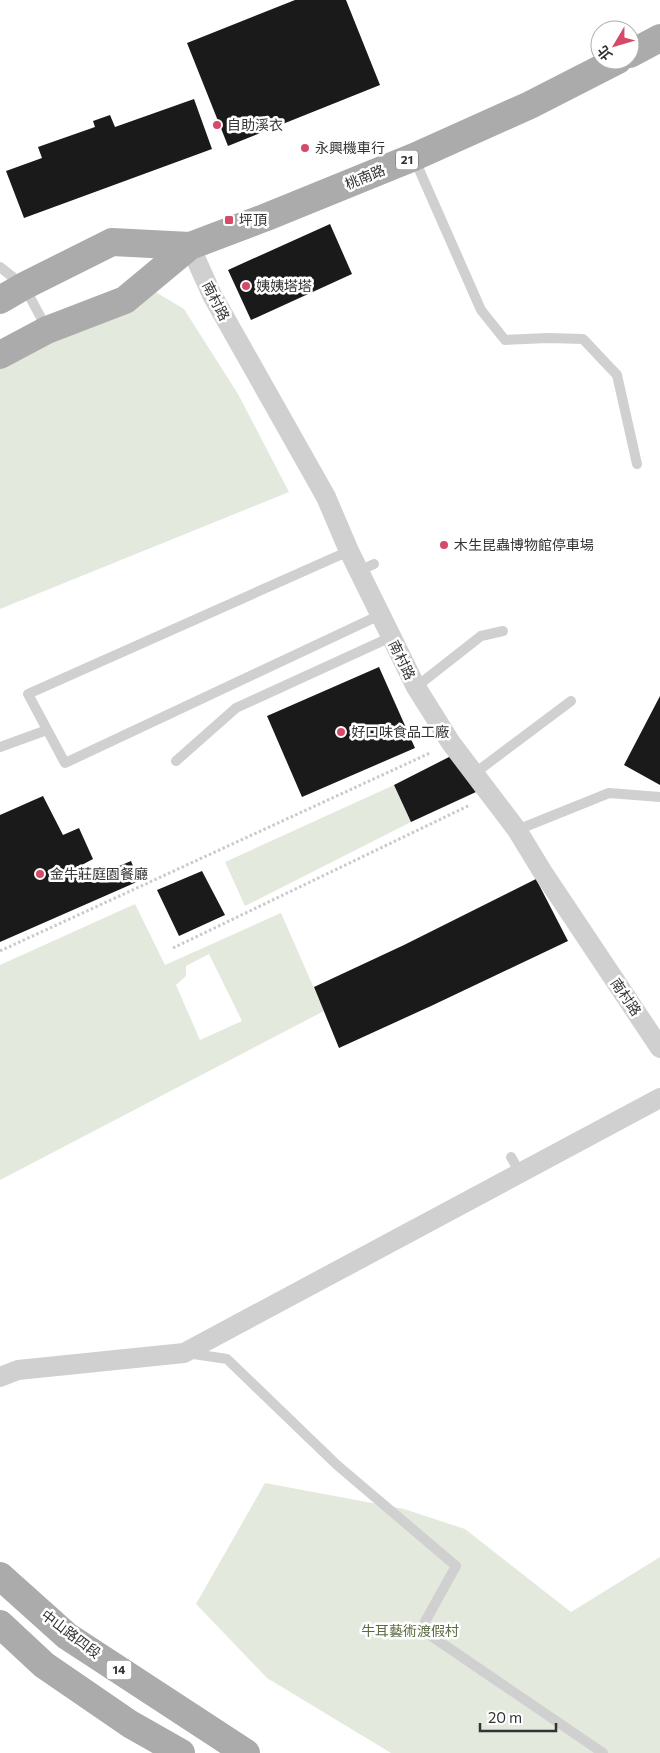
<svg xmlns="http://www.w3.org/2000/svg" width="660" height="1753" font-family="Commissioner,'Noto Sans TC',sans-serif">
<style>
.green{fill:#e4e9dd;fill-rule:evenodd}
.building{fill:#1a1a1a}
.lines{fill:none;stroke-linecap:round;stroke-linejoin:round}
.path{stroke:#cacaca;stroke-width:3;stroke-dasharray:2.5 2.5;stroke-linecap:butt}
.lane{stroke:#d0d0d0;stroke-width:10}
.street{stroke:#d0d0d0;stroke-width:20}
.primary{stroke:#ababab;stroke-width:28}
.poi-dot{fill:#d54a68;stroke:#fff;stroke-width:2}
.labels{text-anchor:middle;stroke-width:5;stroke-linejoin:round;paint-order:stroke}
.shield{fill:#fff;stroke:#707070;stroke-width:1}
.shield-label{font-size:12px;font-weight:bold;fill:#333}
.poi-label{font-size:14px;fill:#333;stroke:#fff;text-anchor:start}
.street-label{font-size:14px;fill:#333;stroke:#fff}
.park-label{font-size:14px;fill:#5c6b44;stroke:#fff}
</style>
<rect width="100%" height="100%" fill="#fff"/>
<!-- green -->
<path class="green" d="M 154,291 L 184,309 L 238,394 L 289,492 L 0,609 L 0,360 Z
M 394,785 L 411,822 L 245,906 L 225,862 Z
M 135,904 L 165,965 L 281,913 L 324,1011 L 0,1180 L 0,965 ZM 209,954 L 242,1021 L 200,1040 L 176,985 L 186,976 L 186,966 Z
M 265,1483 L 404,1509 L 465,1529 L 571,1612 L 660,1557 L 660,1753 L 391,1753 L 267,1678 L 196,1604 Z"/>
<!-- building -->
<path class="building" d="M 295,0 L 346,0 L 380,85 L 228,146 L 187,43 Z
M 194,99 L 212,149 L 24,218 L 6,171 L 42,158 L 38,147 L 95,127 L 93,121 L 110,115 L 115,127 Z
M 330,224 L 352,274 L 251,320 L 228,270 Z
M 379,667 L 415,748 L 302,797 L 267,716 Z
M 660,696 L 660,785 L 624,765 Z
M 451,756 L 476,792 L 411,822 L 394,785 Z
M 43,796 L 63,835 L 79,828 L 93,859 L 78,867 L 84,881 L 131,861 L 139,881 L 0,942 L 0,815 Z
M 202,871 L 225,915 L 179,936 L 157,890 Z
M 536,879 L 568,941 L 431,1006 L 339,1048 L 314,987 L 404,945 Z"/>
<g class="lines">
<!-- path -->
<path class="path" d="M 173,948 L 470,805
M 0,951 L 430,753"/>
<!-- lane -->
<path class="lane" d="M 414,158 L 481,310 L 505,340 L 548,338 L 583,339 L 617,375 L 637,464
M 0,267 L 24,286 L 47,329
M 349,551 L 28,694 L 65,763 L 380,615
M 359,571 L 374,564
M 416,687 L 481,636 L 503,631
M 0,747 L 47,730
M 176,761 L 236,708 L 391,637
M 475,773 L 571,701
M 517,830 L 609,793 L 660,797
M 511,1157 L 520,1173
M 187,1353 L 227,1359 L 337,1465 L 456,1566 L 421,1629 L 603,1753"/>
<!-- street -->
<path class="street" d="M 190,246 L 212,295 L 326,497 L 349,551 L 416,687 L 451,743 L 517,830 L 542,871 L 660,1048
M 0,1377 L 18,1370 L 184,1353 L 660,1098"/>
<!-- primary -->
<path class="primary" d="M 630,54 L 660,38
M 0,300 L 24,286 L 112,242 L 190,246
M 0,355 L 47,330 L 125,300 L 190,246 L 264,218 L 414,157 L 530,105 L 618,60
M 0,1576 L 67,1636 L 246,1753
M 0,1624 L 44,1665 L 130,1724 L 181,1753"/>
</g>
<!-- markers -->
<g class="poi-dot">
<circle cx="217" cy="125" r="5"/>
<circle cx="305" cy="148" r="5"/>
<rect x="224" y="215" width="10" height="10" rx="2.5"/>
<circle cx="246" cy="286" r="5"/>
<circle cx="444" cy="545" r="5"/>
<circle cx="341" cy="732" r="5"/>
<circle cx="40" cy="874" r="5"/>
</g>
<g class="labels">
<!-- shield labels -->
<g class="shield">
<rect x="396" y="150.5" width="22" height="19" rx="4"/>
<rect x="106.5" y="1660.5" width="25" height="19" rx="4"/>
</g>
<g class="shield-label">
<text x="407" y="164">21</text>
<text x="119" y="1674">14</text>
</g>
<!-- poi labels -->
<g class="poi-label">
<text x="227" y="130">自助溪衣</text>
<text x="315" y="153">永興機車行</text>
<text x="239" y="225">坪頂</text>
<text x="256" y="291">姨姨塔塔</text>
<text x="454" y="550">木生昆蟲博物館停車場</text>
<text x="351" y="737">好口味食品工廠</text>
<text x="50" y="879">金牛莊庭園餐廳</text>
</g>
<!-- street labels -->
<g class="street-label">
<text transform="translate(365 177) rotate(-22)" y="5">桃南路</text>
<text transform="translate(216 301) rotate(63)" y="5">南村路</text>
<text transform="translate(402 660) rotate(64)" y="5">南村路</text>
<text transform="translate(626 997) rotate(56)" y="5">南村路</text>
<text transform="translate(71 1634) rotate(37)" y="5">中山路四段</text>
</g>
<!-- park labels -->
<g class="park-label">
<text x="410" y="1636">牛耳藝術渡假村</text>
</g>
</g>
<!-- north arrow -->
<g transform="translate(615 45) rotate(232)"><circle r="24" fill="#ffffff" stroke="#adadad"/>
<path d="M0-4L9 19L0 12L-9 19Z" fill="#d54a68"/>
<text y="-8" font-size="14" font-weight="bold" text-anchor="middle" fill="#333333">北</text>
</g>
<!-- scale -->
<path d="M480 1723v8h76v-8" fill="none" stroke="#333333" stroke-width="2.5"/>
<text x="488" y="1723" font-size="15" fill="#333333" stroke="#ffffff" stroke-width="4" paint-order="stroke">20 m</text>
</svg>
